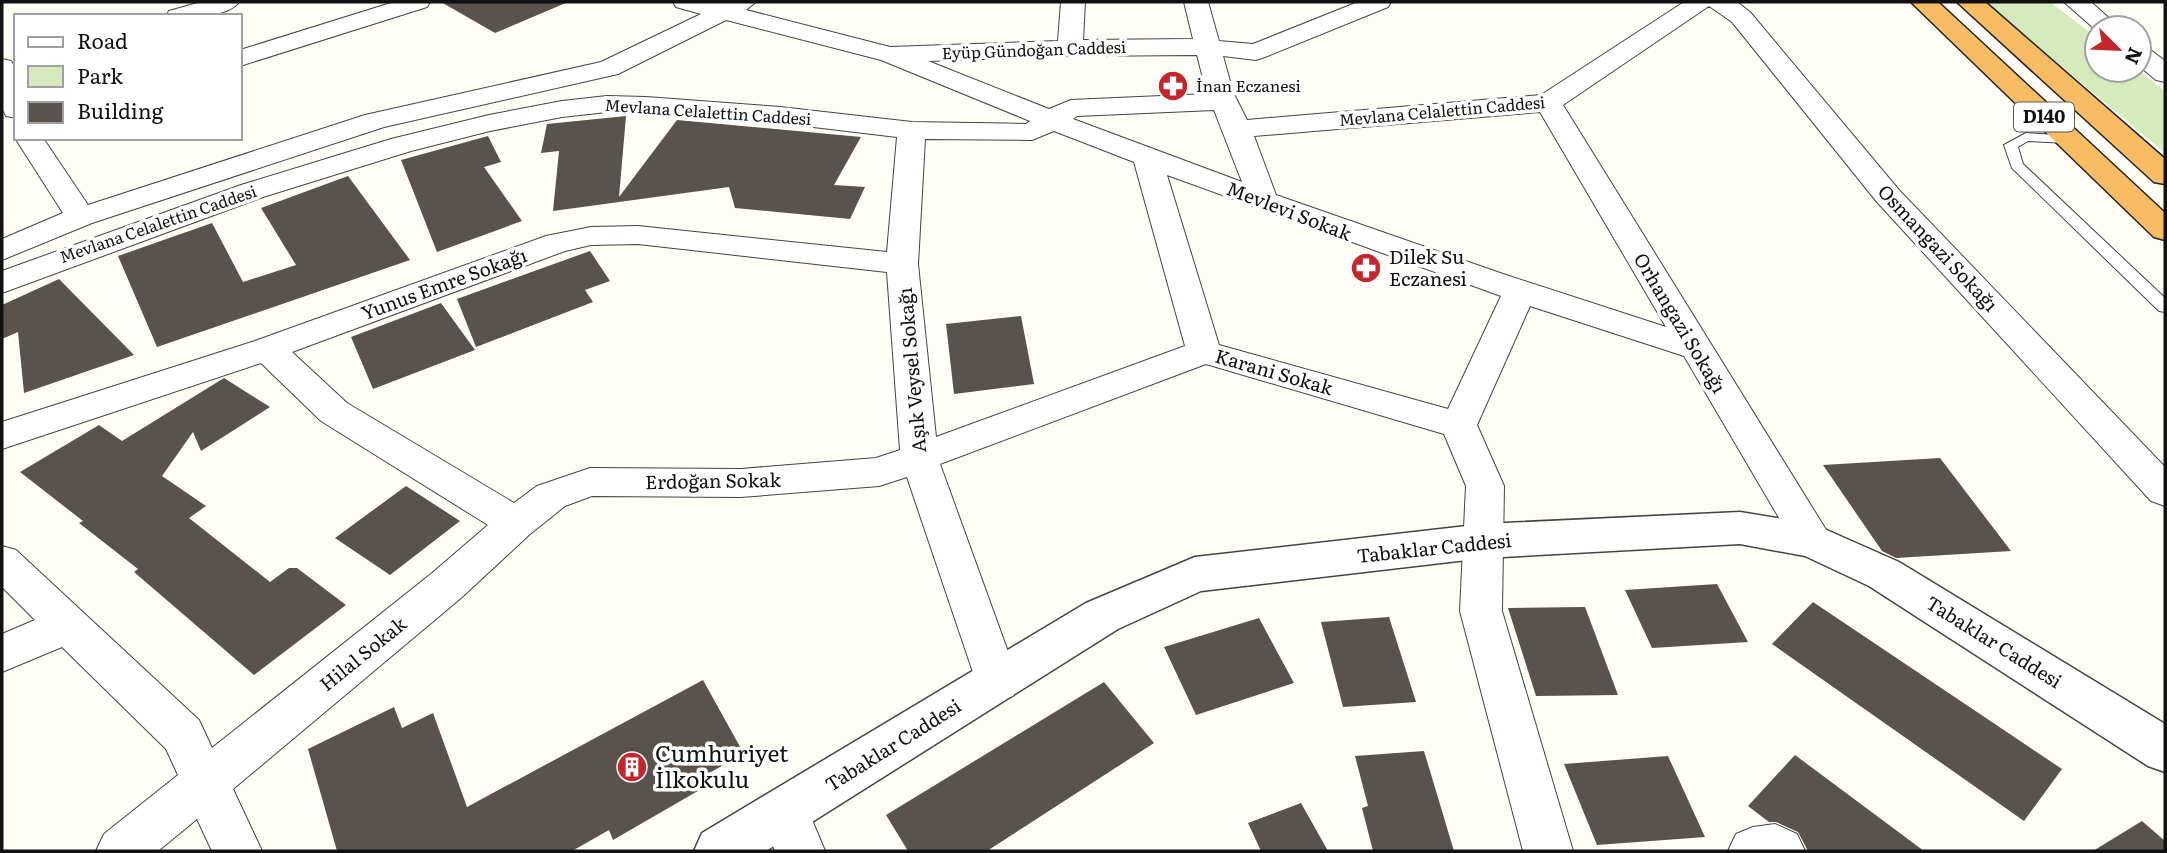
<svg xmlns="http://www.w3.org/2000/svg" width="2167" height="853" font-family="Literata,serif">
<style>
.green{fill:#d5ebbd}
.building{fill:#5a524d}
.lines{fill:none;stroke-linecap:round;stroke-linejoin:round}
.service-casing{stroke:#444;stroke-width:2}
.minor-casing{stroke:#444;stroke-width:2}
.tertiary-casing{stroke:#444;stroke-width:3}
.trunk-casing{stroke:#222;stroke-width:3}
.service{fill:#fff;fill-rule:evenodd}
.minor{fill:#fff;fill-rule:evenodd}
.tertiary{fill:#fff;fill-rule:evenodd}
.trunk{fill:#f7bc64;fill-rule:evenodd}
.labels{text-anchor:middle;stroke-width:7;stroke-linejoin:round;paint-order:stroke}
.far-street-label{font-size:16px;fill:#111;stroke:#fff}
.far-poi-label{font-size:16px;fill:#111;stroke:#fff;text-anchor:start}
.shield{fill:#fff;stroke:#585858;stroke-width:2}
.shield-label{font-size:18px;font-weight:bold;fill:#111}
.street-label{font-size:19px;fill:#111;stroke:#fff}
.poi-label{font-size:19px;fill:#111;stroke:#fff;text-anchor:start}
.near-poi-label{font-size:23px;fill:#111;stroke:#fff;text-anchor:start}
</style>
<rect width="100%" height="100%" fill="#fffdf5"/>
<!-- green -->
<path class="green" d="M 1985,2 L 2050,2 L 2097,38 L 2097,70 L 2138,70 L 2165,91 L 2165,153 Z"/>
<!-- building -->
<path class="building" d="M 441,2 L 568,2 L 495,33 Z
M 626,116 L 619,197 L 677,120 L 861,137 L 834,185 L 865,187 L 850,219 L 735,208 L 729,187 L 553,211 L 559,151 L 541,153 L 547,124 Z
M 488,136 L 501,162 L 484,167 L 522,221 L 437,252 L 401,160 Z
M 348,176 L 410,260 L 157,347 L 118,256 L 212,223 L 243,282 L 296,265 L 261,208 Z
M 590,251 L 610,281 L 585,290 L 593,302 L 476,347 L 457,299 Z
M 59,279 L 134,355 L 24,393 L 18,332 L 2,339 L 2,305 Z
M 441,303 L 475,350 L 373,389 L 351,337 Z
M 1021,316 L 1034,384 L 954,394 L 946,324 Z
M 224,378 L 270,407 L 201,451 L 193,432 L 162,476 L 206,506 L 189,518 L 270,582 L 289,568 L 297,568 L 346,605 L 254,675 L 134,572 L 138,569 L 79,523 L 83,521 L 20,472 L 99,425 L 122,441 Z
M 1940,458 L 2011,551 L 1896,558 L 1882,551 L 1823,465 Z
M 406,486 L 460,521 L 390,575 L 335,538 Z
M 1717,584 L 1748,642 L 1652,648 L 1625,590 Z
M 1813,602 L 2062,769 L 2024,821 L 1772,644 Z
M 1585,607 L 1618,695 L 1536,696 L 1508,608 Z
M 1389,617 L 1416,702 L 1343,707 L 1321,622 Z
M 1259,618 L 1294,683 L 1196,715 L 1164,647 Z
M 703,680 L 744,754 L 698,779 L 703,788 L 613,840 L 609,830 L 572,851 L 337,851 L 308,749 L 394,707 L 402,728 L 433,713 L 467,807 Z
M 1104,682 L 1154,743 L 987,851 L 908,851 L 886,815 Z
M 1424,751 L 1454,851 L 1373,851 L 1362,808 L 1368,806 L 1355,756 Z
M 1795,755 L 1924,851 L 1808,851 L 1798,832 L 1776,822 L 1769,822 L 1748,806 Z
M 1668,756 L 1705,837 L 1597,845 L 1564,764 Z
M 1301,803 L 1328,851 L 1261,851 L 1248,823 Z
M 2142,821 L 2165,841 L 2165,851 L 2093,851 Z"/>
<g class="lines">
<!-- service casing -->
<g class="service-casing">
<path id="service" d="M 2026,133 L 2073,136 L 2073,142 L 2068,143 L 2028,141 L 2018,147 L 2023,164 L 2165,298 L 2165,312 L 2159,311 L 2012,168 L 2004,145 Z"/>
</g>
<!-- minor casing -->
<g class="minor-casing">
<path id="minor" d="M 201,2 L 239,2 C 227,19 185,16 166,16 L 169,11 Z
M 394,2 L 430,2 L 427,7 L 240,66 L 240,50 Z
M 673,2 L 756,2 L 746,10 L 890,47 L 1058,41 L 1061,2 L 1085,2 L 1083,40 L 1193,39 L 1184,2 L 1208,2 L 1219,41 L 1253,44 L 1358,2 L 1391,2 L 1388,7 L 1265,57 L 1256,60 L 1223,56 L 1233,92 L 1247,120 L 1541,95 L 1684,2 L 1737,2 L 1750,12 L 1899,190 L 2165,467 L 2165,506 L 2151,501 L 1877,202 L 1732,22 L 1709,6 L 1563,105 L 1833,541 L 1827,552 L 1813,557 L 1799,552 L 1684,356 L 1530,306 L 1477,425 L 1504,486 L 1502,611 L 1573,851 L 1523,851 L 1460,611 L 1466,486 L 1444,434 L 1206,364 L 940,464 L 1019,682 L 1013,696 L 997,701 L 981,696 L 907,477 L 879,486 L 741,497 L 592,496 L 565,506 L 530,534 L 461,598 L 233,789 L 262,851 L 212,851 L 197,819 L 158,851 L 96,851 L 104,834 L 178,775 L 166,749 L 62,647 L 2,672 L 2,634 L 35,620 L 2,587 L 2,546 L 16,550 L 199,720 L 212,748 L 431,574 L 488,525 L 321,421 L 261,363 L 2,449 L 2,422 L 255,341 L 546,236 L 591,227 L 638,226 L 887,252 L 897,137 L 780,123 L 646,113 L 607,112 L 562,117 L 490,131 L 411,151 L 263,197 L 2,293 L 2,271 L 241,185 L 391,139 L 489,115 L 562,101 L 607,96 L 646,97 L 780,107 L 912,122 L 1026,124 L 1030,121 L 881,60 L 726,20 L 618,74 L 384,127 L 92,223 L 2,260 L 2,239 L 63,213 L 15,138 L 43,138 L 88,205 L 365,115 L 601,62 L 701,14 L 676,7 ZM 1197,55 L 1207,94 L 1071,100 L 1049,109 L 928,61 L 1070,56 ZM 1214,110 L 1242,182 L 1073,119 L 1077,116 ZM 1540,112 L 1666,327 L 1503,274 L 1276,195 L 1254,136 ZM 1054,131 L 1134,162 L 1185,346 L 936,437 L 918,264 L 925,139 L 1032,140 ZM 1167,175 L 1501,296 L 1448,409 L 1219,345 ZM 638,244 L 887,272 L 900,450 L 876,458 L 741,469 L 590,468 L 537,486 L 514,503 L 347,403 L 292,352 L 565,251 L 591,245 Z
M 2064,2 L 2091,2 L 2120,28 L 2097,28 L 2097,31 Z
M 2139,45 L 2148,48 L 2165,61 L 2165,82 L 2156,80 L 2139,66 Z
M 2,59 L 11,61 L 16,69 L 16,118 L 6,116 L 2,108 Z
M 785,789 L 802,796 L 825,851 L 775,851 L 761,812 L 768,796 Z
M 1775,824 L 1797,834 L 1805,851 L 1728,851 L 1736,834 L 1753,827 Z"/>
</g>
<!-- tertiary casing -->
<g class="tertiary-casing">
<path id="tertiary" d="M 1740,512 L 1813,524 L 1899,562 L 2165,724 L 2165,772 L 2148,766 L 1869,586 L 1805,556 L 1740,544 L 1484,558 L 1201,591 L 1118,629 L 766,851 L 694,851 L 702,833 L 1086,603 L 1195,557 L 1484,524 Z"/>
</g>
<!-- trunk casing -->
<g class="trunk-casing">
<path id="trunk" d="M 1911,2 L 1938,2 L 2165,213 L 2165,240 L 2154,237 Z
M 1957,2 L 1985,2 L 2165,159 L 2165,184 L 2154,182 Z"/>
</g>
<!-- service -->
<use href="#service" class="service"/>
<!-- minor -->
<use href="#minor" class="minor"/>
<!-- tertiary -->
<use href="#tertiary" class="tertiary"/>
<!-- trunk -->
<use href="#trunk" class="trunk"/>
</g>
<!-- icons -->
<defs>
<g id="pharmacy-disc" transform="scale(1.575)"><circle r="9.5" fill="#c4262e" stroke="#fff"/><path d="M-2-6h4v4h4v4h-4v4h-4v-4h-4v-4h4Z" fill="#fff"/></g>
<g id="building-disc" transform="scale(1.575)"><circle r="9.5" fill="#c4262e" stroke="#fff"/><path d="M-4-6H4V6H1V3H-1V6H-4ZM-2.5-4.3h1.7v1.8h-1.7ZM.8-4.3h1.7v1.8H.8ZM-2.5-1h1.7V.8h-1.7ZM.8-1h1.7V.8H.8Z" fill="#fff"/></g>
</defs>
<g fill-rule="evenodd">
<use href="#pharmacy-disc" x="1173" y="86"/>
<use href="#pharmacy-disc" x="1366" y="268"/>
<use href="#building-disc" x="632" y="767"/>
</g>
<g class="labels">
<!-- far-street labels -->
<g class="far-street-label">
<text transform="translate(1034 50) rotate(-2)" y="6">Eyüp Gündoğan Caddesi</text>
<text transform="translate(1442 111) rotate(-5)" y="6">Mevlana Celalettin Caddesi</text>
<text transform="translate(708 112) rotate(4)" y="6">Mevlana Celalettin Caddesi</text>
<text transform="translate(158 224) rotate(-19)" y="6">Mevlana Celalettin Caddesi</text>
</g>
<!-- far-poi labels -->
<g class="far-poi-label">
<text x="1196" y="92">İnan Eczanesi</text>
</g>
<!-- shield labels -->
<rect class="shield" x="2014" y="102.5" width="60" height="29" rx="5"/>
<g class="shield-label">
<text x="2044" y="123">D140</text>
</g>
<!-- street labels -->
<g class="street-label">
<text transform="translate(1289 211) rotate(21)" y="7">Mevlevi Sokak</text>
<text transform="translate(1938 248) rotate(47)" y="7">Osmangazi Sokağı</text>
<text transform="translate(444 284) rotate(-20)" y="7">Yunus Emre Sokağı</text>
<text transform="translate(1680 323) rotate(59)" y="7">Orhangazi Sokağı</text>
<text transform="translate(912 370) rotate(-95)" y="7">Aşık Veysel Sokağı</text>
<text transform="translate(1274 372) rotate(16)" y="7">Karani Sokak</text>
<text transform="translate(713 481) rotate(-1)" y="7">Erdoğan Sokak</text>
<text transform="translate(1434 548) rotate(-6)" y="7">Tabaklar Caddesi</text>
<text transform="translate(1994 642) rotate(32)" y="7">Tabaklar Caddesi</text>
<text transform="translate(363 654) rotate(-39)" y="7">Hilal Sokak</text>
<text transform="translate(893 745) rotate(-32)" y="7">Tabaklar Caddesi</text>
</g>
<!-- poi labels -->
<g class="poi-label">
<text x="1389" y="264">Dilek Su<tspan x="1389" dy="22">Eczanesi</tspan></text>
</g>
<!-- near-poi labels -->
<g class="near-poi-label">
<text x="655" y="762">Cumhuriyet<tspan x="655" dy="26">İlkokulu</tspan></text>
</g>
</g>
<!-- border -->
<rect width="2167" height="853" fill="none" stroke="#111111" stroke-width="7"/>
<!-- legend -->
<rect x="14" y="14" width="228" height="126" fill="#ffffff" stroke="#a0a0a0" stroke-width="2"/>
<rect x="28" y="37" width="35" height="10" fill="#ffffff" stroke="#a0a0a0" stroke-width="2"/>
<text x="77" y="49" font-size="21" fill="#111111">Road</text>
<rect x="28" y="66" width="35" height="21" fill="#d5ebbd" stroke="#a0a0a0" stroke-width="2"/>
<text x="77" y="84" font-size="21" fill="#111111">Park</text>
<rect x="28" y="102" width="35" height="21" fill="#5a524d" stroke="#a0a0a0" stroke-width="2"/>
<text x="77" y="119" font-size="21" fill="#111111">Building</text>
<!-- north arrow -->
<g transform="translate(2118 49) rotate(114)"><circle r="33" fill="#ffffff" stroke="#a0a0a0" stroke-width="2"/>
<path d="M0-5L12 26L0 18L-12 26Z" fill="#c4262e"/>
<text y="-10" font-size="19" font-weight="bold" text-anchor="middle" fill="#111111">N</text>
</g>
</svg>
